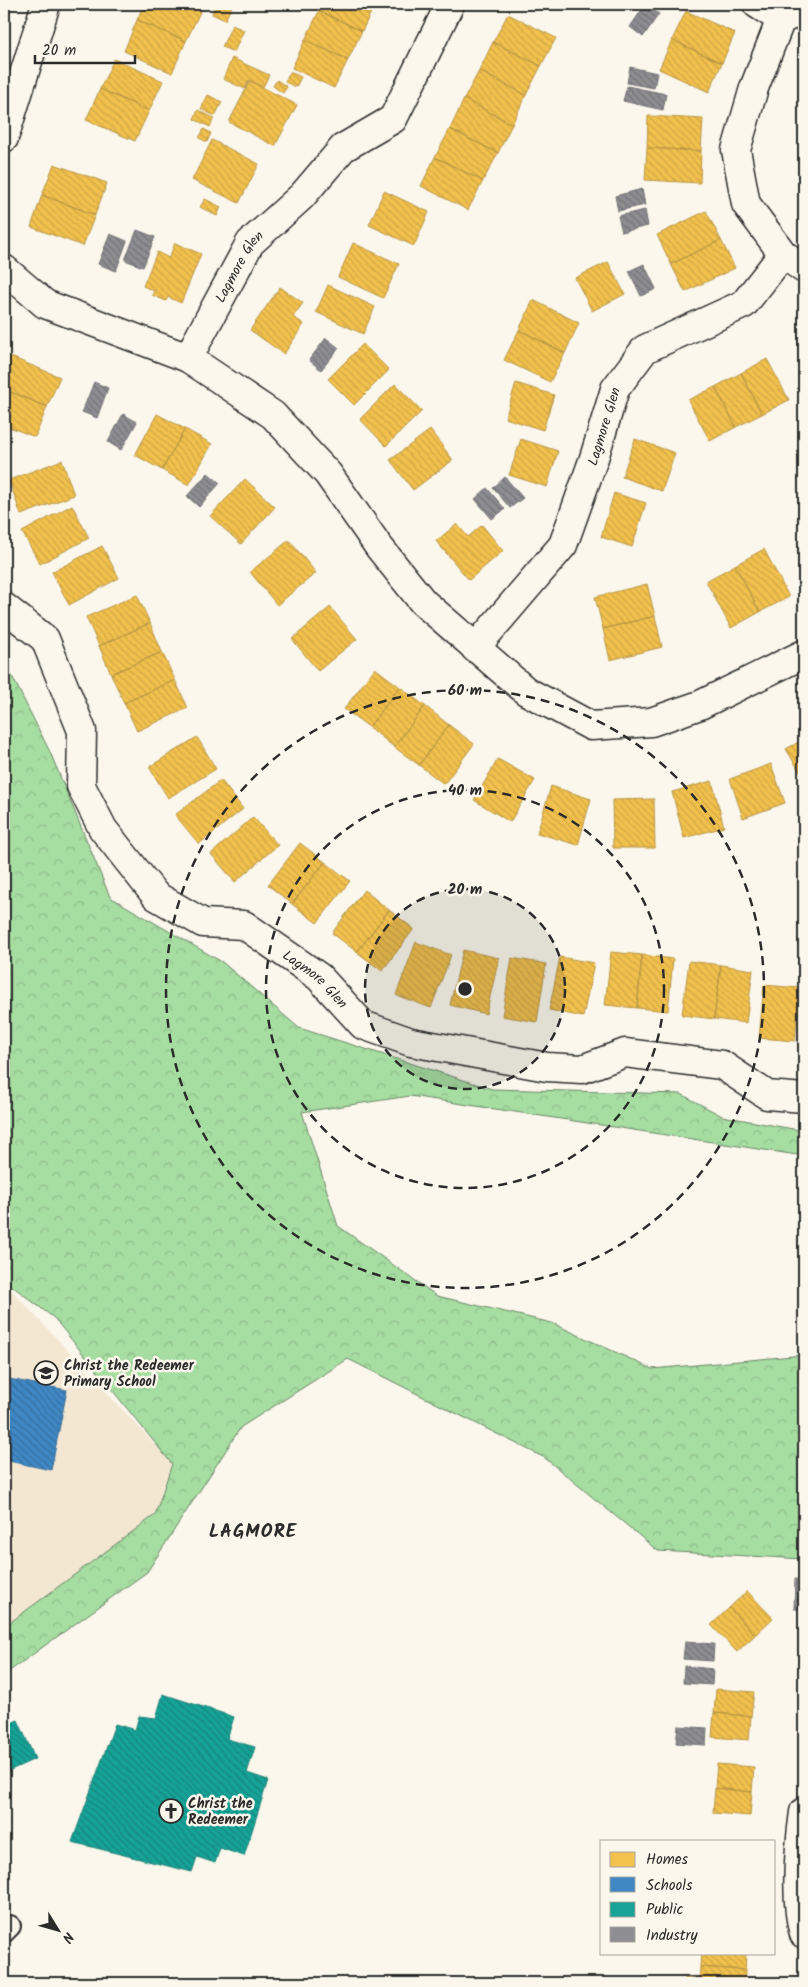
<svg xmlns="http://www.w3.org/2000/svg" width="808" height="1987" font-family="Kalam,sans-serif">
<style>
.built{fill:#f3e7d2}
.forest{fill:url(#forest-crowns);stroke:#688466}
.homes{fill:url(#homes-back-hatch);stroke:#b69444}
.schools{fill:url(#schools-back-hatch);stroke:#396c97}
.public{fill:url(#public-back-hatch);stroke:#1d7f77}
.industry{fill:url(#industry-back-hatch);stroke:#707073}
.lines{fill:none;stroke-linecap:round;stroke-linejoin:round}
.service-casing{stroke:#2b2b2b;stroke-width:24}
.minor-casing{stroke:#2b2b2b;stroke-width:31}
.service{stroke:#fbf7ec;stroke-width:20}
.minor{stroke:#fbf7ec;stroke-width:28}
.ring{fill:none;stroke:#2b2b2b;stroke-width:2.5;stroke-dasharray:9 6}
.labels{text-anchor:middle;stroke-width:5;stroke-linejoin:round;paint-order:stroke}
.street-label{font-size:14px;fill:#2b2b2b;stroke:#fbf7ec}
.poi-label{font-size:14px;font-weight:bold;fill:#2b2b2b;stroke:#fbf7ec;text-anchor:start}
.district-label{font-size:19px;font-weight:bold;letter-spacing:1px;fill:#2b2b2b;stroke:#fbf7ec}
.centre{fill:#2b2b2b;stroke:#fbf7ec;stroke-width:2.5}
.ring-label{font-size:15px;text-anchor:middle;font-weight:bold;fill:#2b2b2b;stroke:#fbf7ec;stroke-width:5;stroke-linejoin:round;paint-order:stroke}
</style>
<defs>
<pattern id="forest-crowns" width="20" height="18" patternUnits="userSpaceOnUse" patternTransform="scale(1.25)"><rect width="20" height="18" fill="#a6dda1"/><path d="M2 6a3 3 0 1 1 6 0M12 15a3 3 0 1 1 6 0" fill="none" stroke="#8fbe8b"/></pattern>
<pattern id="homes-back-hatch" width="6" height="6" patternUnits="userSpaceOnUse" patternTransform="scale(1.25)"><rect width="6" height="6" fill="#f2c14e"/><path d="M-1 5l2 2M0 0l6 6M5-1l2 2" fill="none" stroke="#d0a644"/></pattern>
<pattern id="schools-back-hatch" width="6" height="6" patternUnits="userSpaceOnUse" patternTransform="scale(1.25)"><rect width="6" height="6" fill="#3f88c5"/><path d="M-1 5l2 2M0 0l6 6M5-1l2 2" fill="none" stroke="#356fa0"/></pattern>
<pattern id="public-back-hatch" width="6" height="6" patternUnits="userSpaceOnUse" patternTransform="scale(1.25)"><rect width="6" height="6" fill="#17a398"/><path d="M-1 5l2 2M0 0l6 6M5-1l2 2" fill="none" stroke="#15857c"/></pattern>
<pattern id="industry-back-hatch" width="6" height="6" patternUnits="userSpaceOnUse" patternTransform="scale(1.25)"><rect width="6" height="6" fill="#8d8d92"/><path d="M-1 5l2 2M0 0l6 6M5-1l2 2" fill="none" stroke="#737377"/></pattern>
</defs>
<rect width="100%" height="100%" fill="#fbf7ec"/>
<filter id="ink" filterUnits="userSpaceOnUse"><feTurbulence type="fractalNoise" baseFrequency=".02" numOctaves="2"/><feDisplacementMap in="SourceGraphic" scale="10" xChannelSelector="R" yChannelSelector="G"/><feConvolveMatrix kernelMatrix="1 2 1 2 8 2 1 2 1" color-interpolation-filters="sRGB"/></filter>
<g filter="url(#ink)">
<!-- built -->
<path class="built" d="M 4,1282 L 172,1463 L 150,1532 L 4,1641 Z"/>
<!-- forest -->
<path class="forest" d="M 4,660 L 50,752 L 110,897 L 222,962 L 299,1028 L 492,1089 L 681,1094 L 722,1116 L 804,1131 L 804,1156 L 410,1096 L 302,1112 L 338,1226 L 437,1296 L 552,1323 L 652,1369 L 804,1355 L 804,1559 L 658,1551 L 545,1458 L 348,1359 L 241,1427 L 147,1572 L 4,1675 L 4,1627 L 155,1515 L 172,1464 L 54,1318 L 4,1280 Z"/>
<!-- homes -->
<path class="homes" d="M 144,4 L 187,4 L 201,10 L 186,41 L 137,20 Z
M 216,4 L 226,4 L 232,6 L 225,20 L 212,14 Z
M 322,4 L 375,4 L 362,31 L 319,11 Z
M 319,11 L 362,31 L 348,60 L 305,40 Z
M 686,11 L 735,33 L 722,63 L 672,40 Z
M 508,14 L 556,38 L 541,66 L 493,42 Z
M 137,20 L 186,41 L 172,73 L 124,51 Z
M 232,25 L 244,30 L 234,52 L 222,47 Z
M 305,40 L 348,60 L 334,88 L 292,68 Z
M 672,40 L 722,63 L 709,92 L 659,69 Z
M 493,42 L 541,66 L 526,95 L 479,71 Z
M 232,58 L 269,75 L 263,87 L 249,80 L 245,89 L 223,79 Z
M 114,59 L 163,81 L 149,111 L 100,89 Z
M 479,71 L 526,95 L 512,124 L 464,99 Z
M 290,72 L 301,77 L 296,87 L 285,82 Z
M 277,80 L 287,87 L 283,93 L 273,86 Z
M 250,81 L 297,105 L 275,146 L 229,122 Z
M 100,89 L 149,111 L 135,141 L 86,120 Z
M 208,95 L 222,102 L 215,116 L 201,109 Z
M 464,99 L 512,124 L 498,153 L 450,129 Z
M 198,110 L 214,118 L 210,127 L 194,119 Z
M 648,116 L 703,119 L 701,151 L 647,148 Z
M 204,129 L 211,133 L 207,142 L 199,138 Z
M 450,129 L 498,153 L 483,181 L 435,157 Z
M 212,140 L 259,164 L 239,203 L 192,180 Z
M 647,148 L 701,151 L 700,183 L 645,180 Z
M 435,157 L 483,181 L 468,210 L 421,186 Z
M 54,164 L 107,183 L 95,215 L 42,195 Z
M 384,191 L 429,212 L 414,246 L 369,225 Z
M 42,195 L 95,215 L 83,246 L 31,227 Z
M 205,199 L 221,207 L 217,216 L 200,207 Z
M 706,211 L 721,240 L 671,264 L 657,235 Z
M 721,240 L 735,268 L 685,292 L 671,264 Z
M 175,243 L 201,254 L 181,303 L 168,297 L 166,301 L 152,295 L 154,291 L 143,286 L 157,252 L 169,258 Z
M 353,243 L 399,264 L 383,298 L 338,277 Z
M 608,262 L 625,294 L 592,311 L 575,278 Z
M 328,285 L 375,307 L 363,334 L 316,312 Z
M 280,287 L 303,303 L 293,317 L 304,324 L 284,354 L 250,330 Z
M 533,300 L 579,323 L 565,353 L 519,330 Z
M 519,330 L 565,353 L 550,382 L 504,360 Z
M 363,344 L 389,370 L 354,405 L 328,379 Z
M 6,355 L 60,377 L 47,407 L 4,389 L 4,360 Z
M 767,359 L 789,400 L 762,414 L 741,373 Z
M 741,373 L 762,414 L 736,427 L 715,387 Z
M 516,383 L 554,395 L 543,430 L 505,418 Z
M 395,384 L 422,411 L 386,446 L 360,419 Z
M 715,387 L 736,427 L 710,441 L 688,400 Z
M 4,389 L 47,407 L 35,437 L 4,425 Z
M 157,414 L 185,429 L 162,470 L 135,455 Z
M 185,429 L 212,444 L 189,485 L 162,470 Z
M 430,430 L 453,460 L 413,490 L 390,460 Z
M 521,439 L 558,451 L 547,487 L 509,475 Z
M 635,439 L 675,453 L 662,491 L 622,477 Z
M 62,460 L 74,495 L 21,515 L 9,480 Z
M 245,479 L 275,507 L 241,544 L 210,516 Z
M 614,493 L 646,503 L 632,547 L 601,537 Z
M 72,505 L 89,538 L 40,564 L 22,532 Z
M 457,524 L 468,537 L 482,525 L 503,551 L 469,580 L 436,541 Z
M 289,540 L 316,573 L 277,605 L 250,572 Z
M 102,546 L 119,578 L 69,605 L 52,572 Z
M 764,549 L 789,597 L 760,612 L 735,565 Z
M 735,565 L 760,612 L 731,628 L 706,581 Z
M 647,584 L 655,616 L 603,629 L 595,597 Z
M 137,595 L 150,623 L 99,646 L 86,617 Z
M 330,607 L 357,639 L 318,671 L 292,639 Z
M 655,616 L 662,647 L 610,660 L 603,629 Z
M 150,623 L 162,652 L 111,674 L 99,646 Z
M 162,652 L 175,680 L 124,703 L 111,674 Z
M 375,668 L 400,687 L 369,727 L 344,709 Z
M 175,680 L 188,708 L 137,731 L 124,703 Z
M 400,687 L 425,706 L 394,747 L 369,727 Z
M 425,706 L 449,725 L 419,765 L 394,747 Z
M 449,725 L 474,744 L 444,784 L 419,765 Z
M 197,737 L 216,769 L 168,798 L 149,767 Z
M 804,739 L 804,769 L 800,772 L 786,749 Z
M 498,759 L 535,780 L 510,822 L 474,800 Z
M 771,764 L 785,803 L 743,818 L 730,779 Z
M 221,780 L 243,809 L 199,844 L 175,815 Z
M 712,781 L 724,827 L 684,838 L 672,792 Z
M 551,786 L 591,799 L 578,845 L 537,833 Z
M 654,799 L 655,848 L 613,848 L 612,800 Z
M 253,817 L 278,845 L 235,882 L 211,854 Z
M 300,843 L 325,862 L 292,904 L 268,885 Z
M 325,862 L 350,881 L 317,923 L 292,904 Z
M 364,890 L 389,910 L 357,952 L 332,933 Z
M 389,910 L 414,929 L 382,971 L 357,952 Z
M 416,942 L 451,955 L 431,1008 L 396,995 Z
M 463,950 L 499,958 L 486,1014 L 450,1005 Z
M 611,952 L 642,955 L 637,1008 L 605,1005 Z
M 642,955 L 673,959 L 668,1011 L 637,1008 Z
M 560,957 L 594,963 L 583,1017 L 549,1010 Z
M 512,958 L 546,964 L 537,1022 L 502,1016 Z
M 689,961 L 721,965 L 714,1019 L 682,1015 Z
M 721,965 L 753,970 L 746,1023 L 714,1019 Z
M 764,985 L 800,988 L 795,1041 L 759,1038 Z
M 747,1591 L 773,1618 L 755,1635 L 729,1608 Z
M 729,1608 L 755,1635 L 737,1652 L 711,1625 Z
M 716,1689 L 754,1692 L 751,1716 L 714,1713 Z
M 714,1713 L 751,1716 L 749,1740 L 712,1737 Z
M 717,1764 L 754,1767 L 752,1792 L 715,1788 Z
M 715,1788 L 752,1792 L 750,1816 L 713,1813 Z
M 701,1953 L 746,1953 L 745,1970 L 700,1967 Z
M 700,1967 L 745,1970 L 744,1983 L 685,1983 L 685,1978 L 699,1979 Z"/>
<!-- schools -->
<path class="schools" d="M 4,1378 L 67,1390 L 51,1470 L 4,1460 Z"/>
<!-- public -->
<path class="public" d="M 163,1694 L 234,1717 L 227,1739 L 255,1747 L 247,1773 L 268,1780 L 244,1856 L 220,1848 L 215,1863 L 197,1857 L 192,1872 L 72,1842 L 115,1724 L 135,1730 L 139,1716 L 156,1718 Z
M 18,1720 L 35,1759 L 4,1773 L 4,1726 Z"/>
<!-- industry -->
<path class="industry" d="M 645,5 L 659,14 L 643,37 L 630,27 Z
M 630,67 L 657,73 L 654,88 L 627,83 Z
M 627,86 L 666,94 L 663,110 L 623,101 Z
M 642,189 L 645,205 L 618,211 L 615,196 Z
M 645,210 L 648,226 L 622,232 L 618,216 Z
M 137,230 L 155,237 L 143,267 L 125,260 Z
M 110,234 L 127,241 L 116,271 L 98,264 Z
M 644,264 L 656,289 L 641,296 L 629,271 Z
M 326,338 L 339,348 L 321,370 L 309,360 Z
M 94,382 L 108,388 L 97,418 L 82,412 Z
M 123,414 L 137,422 L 121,450 L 108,442 Z
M 208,473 L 220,483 L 199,507 L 187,496 Z
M 505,477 L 523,498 L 510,508 L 493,488 Z
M 487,488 L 505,509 L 492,519 L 475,499 Z
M 795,1579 L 804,1580 L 804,1609 L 794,1609 Z
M 685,1642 L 714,1644 L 713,1661 L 683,1659 Z
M 684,1666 L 713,1669 L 712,1685 L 683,1683 Z
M 678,1726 L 707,1728 L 706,1745 L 676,1743 Z"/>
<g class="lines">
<!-- service casing -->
<g class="service-casing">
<path id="service" d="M 4,1932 L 10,1926"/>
</g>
<!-- minor casing -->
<g class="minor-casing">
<g id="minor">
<path d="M 757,4 L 781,19"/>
<path d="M 804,11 L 781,19 L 754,88 L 736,150 L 746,204 L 783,254 L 804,269"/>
<path d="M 4,138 L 46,4"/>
<path d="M 4,269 L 45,304 L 188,358 L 273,415 L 328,474 L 379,547 L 423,602 L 526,691 L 591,726 L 651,722 L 700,705 L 804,654"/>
<path id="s1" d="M 188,358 L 250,243 L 302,196 L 343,148 L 393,119 L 450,4"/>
<path id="s2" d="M 4,607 L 45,639 L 82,731 L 81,786 L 103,829 L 156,896 L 203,923 L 244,925 L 319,977 L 363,1025 L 411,1042 L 547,1067 L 582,1069 L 625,1053 L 722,1065 L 767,1095 L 804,1098"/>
<path id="s3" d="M 475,648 L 563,545 L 594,458 L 615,389 L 645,349 L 744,304 L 783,254"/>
<path d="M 804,1812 C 799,1848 794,1899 804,1934"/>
</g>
</g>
<!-- service -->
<use href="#service" class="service"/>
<!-- minor -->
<use href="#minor" class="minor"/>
</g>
</g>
<!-- distance rings -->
<circle cx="465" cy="989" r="100" fill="#2b2b2b" fill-opacity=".12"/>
<g class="ring">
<circle cx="465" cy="989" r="100"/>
<circle cx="465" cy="989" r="199"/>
<circle cx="465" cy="989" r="299"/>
</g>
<!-- icons -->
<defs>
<g id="school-ring" transform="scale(1.25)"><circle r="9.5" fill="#fbf7ec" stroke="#2b2b2b" stroke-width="1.5"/><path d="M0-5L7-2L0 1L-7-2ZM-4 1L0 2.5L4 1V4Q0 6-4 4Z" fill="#2b2b2b"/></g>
<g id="church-ring" transform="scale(1.25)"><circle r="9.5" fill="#fbf7ec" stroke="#2b2b2b" stroke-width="1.5"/><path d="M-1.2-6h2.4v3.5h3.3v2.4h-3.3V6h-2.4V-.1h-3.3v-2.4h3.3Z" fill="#2b2b2b"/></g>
</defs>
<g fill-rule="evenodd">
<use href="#school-ring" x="46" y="1373"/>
<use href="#church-ring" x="171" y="1811"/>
</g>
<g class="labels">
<!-- street labels -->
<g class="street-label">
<text dy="5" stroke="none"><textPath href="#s1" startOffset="105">Lagmore Glen</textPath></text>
<text dy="5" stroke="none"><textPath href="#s3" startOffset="261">Lagmore Glen</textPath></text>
<text dy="5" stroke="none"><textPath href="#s2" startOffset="525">Lagmore Glen</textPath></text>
</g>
<!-- poi labels -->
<g class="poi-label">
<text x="64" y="1370">Christ the Redeemer<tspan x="64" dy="16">Primary School</tspan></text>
<text x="188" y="1808">Christ the<tspan x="188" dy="16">Redeemer</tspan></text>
</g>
<!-- district labels -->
<g class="district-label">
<text x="253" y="1537">LAGMORE</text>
</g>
</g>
<circle cx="465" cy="989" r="8" class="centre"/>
<g class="ring-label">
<text x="465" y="695">60 m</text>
<text x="465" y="795">40 m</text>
<text x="465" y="894">20 m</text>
</g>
<!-- margin -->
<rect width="808" height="1987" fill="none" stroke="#fbf7ec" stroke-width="20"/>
<rect x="10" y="10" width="788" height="1967" fill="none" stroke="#2b2b2b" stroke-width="2" filter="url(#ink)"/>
<!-- legend -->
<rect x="600" y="1840" width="175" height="115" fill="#fbf7ec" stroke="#a8a59f"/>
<rect x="610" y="1852" width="25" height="15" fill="#f2c14e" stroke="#a8a59f"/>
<text x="646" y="1864" font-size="15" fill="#2b2b2b">Homes</text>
<rect x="610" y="1877" width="25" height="15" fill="#3f88c5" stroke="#a8a59f"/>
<text x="646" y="1890" font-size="15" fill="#2b2b2b">Schools</text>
<rect x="610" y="1902" width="25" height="15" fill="#17a398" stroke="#a8a59f"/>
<text x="646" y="1914" font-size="15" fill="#2b2b2b">Public</text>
<rect x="610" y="1927" width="25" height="15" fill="#8d8d92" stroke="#a8a59f"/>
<text x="646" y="1940" font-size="15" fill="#2b2b2b">Industry</text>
<!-- north arrow -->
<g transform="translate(58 1930) rotate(127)" stroke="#fbf7ec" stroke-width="4" paint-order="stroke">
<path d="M0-4L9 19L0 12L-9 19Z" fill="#2b2b2b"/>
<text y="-8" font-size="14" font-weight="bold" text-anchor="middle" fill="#2b2b2b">N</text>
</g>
<!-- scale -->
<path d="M35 55v8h100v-8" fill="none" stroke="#2b2b2b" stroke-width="2.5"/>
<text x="42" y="55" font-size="15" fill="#2b2b2b" stroke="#fbf7ec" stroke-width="4" paint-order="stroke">20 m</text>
</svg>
